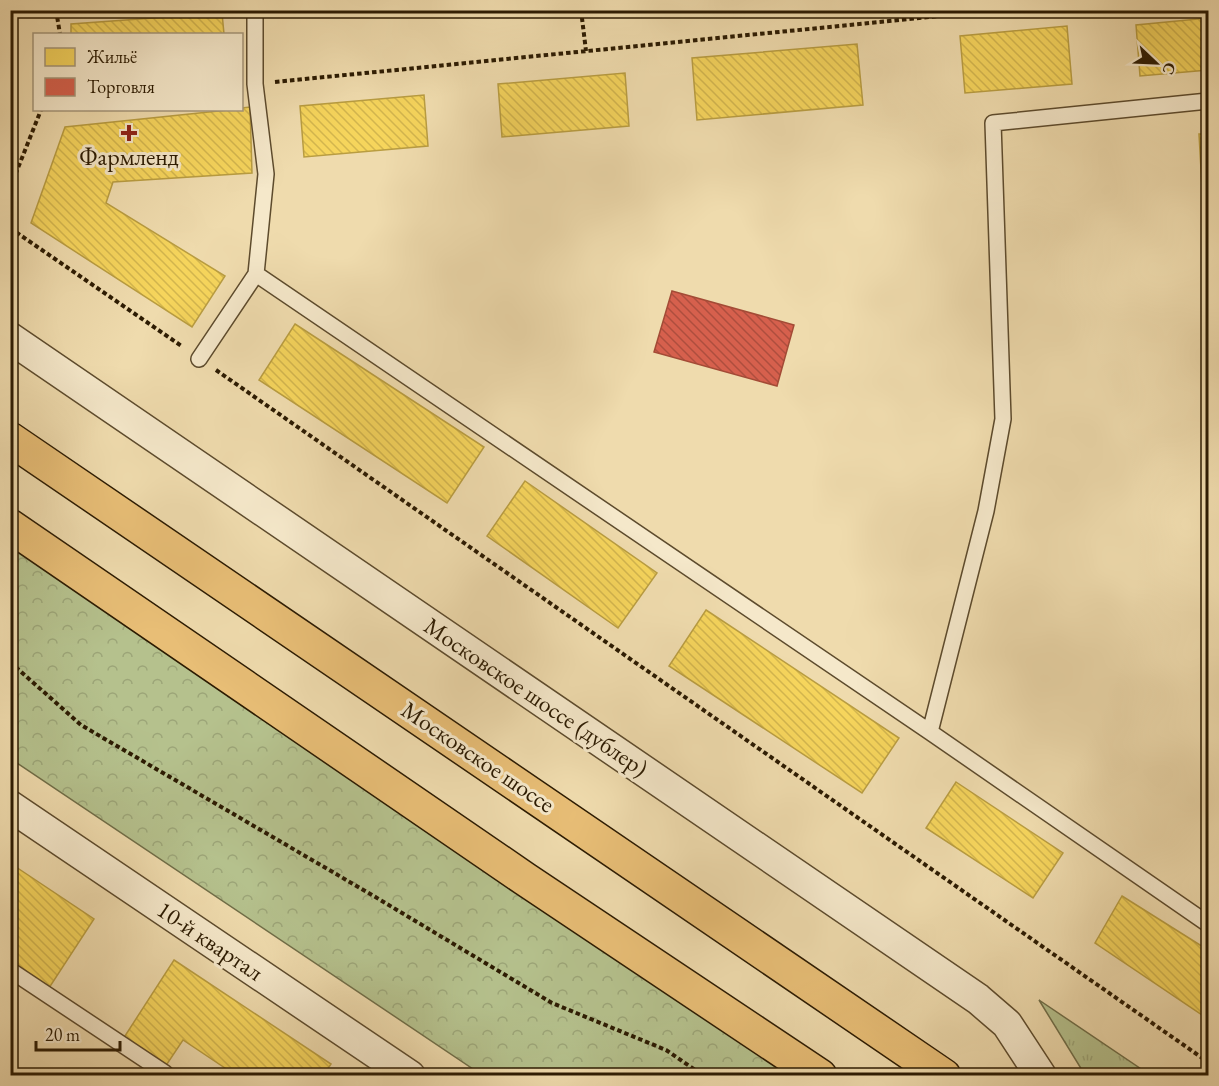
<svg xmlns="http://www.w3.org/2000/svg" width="1219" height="1086" font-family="'EB Garamond',serif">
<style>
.grass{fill:url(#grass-tufts);stroke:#706e48;stroke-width:1.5}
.forest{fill:url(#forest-crowns);stroke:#706e48;stroke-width:1.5}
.homes{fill:url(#homes-back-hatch);stroke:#b99d41;stroke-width:1.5}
.shops{fill:url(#shops-back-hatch);stroke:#a34b36;stroke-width:1.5}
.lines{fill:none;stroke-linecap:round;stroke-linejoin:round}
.lane-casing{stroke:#5d4b2d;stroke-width:18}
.street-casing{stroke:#5d4b2d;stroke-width:33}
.primary-casing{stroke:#2c1b02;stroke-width:36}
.path{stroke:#2c1b02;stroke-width:4;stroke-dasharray:4.5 3;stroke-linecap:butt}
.lane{stroke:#f5e8ca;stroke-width:15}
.street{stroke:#f5e8ca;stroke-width:30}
.primary{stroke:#e8be76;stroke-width:33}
.poi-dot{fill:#8f2418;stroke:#f5e8ca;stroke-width:2}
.labels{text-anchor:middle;stroke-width:6;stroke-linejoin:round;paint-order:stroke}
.poi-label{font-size:24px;fill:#2c1b02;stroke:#f5e8ca}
.street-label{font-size:24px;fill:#2c1b02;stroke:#f5e8ca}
</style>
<defs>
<pattern id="grass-tufts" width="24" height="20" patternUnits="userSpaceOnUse" patternTransform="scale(1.5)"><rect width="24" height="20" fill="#b5c18d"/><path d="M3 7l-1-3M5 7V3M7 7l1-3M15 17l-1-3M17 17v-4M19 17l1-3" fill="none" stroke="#9ca578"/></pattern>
<pattern id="forest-crowns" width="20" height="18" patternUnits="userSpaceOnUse" patternTransform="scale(1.5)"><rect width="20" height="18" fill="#b5c18d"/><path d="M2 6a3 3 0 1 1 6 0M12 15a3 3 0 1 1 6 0" fill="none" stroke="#9ca578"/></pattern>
<pattern id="homes-back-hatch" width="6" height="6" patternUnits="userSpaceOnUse" patternTransform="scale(1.5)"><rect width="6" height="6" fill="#f6d55c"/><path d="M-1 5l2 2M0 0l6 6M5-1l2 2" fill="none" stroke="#d3b64e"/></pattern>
<pattern id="shops-back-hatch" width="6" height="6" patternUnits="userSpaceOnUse" patternTransform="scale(1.5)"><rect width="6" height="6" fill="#d6604d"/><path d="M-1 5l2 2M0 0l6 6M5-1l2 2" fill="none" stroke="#ae4e3e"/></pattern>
</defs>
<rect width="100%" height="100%" fill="#efdbad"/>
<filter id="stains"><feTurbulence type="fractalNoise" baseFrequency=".00333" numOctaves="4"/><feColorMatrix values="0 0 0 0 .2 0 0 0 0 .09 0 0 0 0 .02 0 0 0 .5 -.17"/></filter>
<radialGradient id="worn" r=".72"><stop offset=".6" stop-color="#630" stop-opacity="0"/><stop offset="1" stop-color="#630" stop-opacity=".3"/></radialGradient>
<!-- grass -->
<path class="grass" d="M 1039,1000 L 1150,1075 L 1085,1075 Z"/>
<!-- forest -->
<path class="forest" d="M 10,528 L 819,1075 L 482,1075 L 11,759 Z"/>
<!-- homes -->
<path class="homes" d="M 222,13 L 224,34 L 71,34 L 71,24 Z
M 1208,18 L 1208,70 L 1140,76 L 1136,25 Z
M 1067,26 L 1072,84 L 965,93 L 960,36 Z
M 857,44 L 863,105 L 697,120 L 692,58 Z
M 625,73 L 629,126 L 502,137 L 498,84 Z
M 424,95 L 428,146 L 304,157 L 300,106 Z
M 250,107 L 252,173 L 113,182 L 106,203 L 225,276 L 192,327 L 31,223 L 65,127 L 228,110 L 242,110 L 242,108 Z
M 1199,134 L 1208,134 L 1208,294 Z
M 295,324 L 484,447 L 447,503 L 259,380 Z
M 525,481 L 657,573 L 618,628 L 487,536 Z
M 706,610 L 899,738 L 862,793 L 669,666 Z
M 956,782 L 1063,853 L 1033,898 L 926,828 Z
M 10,863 L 94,919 L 49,988 L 10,962 L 10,948 L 16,940 L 10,937 Z
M 1122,896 L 1208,950 L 1208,1019 L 1095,943 Z
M 174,960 L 331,1064 L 323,1076 L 237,1076 L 183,1040 L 165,1067 L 123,1039 Z"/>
<!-- shops -->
<path class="shops" d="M 672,291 L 794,325 L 777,386 L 654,352 Z"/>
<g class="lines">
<!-- lane casing -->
<g class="lane-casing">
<path id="lane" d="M 256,274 L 930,732 L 1208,924
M 199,359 L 256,274 L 266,174 L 255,84 L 255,10
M 930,732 L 986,511 L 1003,419 L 993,123 L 1208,101
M 10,970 L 165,1073 L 166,1076"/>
</g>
<!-- street casing -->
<g class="street-casing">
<path id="street" d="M 10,338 L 978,999 L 1007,1024 L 1041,1076
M 10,806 L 410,1076"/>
</g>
<!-- primary casing -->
<g class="primary-casing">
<path id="primary" d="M 10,439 L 944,1076
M 10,526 L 525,879 L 820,1076"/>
</g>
<!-- path -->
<path class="path" d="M 56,10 L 60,34
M 581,10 L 586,51
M 275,82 L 1000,10
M 10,188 L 41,110
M 10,228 L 183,347
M 216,370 L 1208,1062
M 10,662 L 81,725 L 372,895 L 552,1003 L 666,1050 L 704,1076"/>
<!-- lane -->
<use href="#lane" class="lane"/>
<!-- street -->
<use href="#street" class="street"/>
<!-- primary -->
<use href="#primary" class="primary"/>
</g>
<!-- markers -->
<path class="poi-dot" d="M126 124h6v6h6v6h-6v6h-6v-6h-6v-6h6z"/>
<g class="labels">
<!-- poi labels -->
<g class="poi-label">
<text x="129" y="165">Фармленд</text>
</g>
<!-- street labels -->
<g class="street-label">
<text transform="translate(536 697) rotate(34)" y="8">Московское шоссе (дублер)</text>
<text transform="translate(478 757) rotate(34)" y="8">Московское шоссе</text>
<text transform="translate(210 941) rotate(34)" y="8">10-й квартал</text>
</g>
</g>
<!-- margin -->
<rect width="1219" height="1086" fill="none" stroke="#efdbad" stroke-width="36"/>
<rect x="12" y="12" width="1195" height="1062" fill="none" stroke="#2c1b02" stroke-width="3"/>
<rect x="18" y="18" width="1183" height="1050" fill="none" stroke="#2c1b02" stroke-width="1.5"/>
<!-- legend -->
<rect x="33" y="33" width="210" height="78" fill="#f5e8ca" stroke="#a5967a" stroke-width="1.5"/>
<rect x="45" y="48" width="30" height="18" fill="#f6d55c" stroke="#a5967a" stroke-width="1.5"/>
<text x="87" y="63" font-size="18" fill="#2c1b02">Жильё</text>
<rect x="45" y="78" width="30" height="18" fill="#d6604d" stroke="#a5967a" stroke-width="1.5"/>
<text x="87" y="93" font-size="18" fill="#2c1b02">Торговля</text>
<!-- north arrow -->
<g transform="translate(1156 63) rotate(113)" stroke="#f5e8ca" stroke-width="4.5" paint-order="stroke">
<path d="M0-4.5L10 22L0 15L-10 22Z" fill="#2c1b02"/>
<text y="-9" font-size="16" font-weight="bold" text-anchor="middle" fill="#2c1b02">С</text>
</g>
<!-- scale -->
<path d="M36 1041v9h84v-9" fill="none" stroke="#2c1b02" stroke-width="3"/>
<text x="45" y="1041" font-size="18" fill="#2c1b02" stroke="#f5e8ca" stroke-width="4.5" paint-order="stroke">20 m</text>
<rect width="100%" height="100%" filter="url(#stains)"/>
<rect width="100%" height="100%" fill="url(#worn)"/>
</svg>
